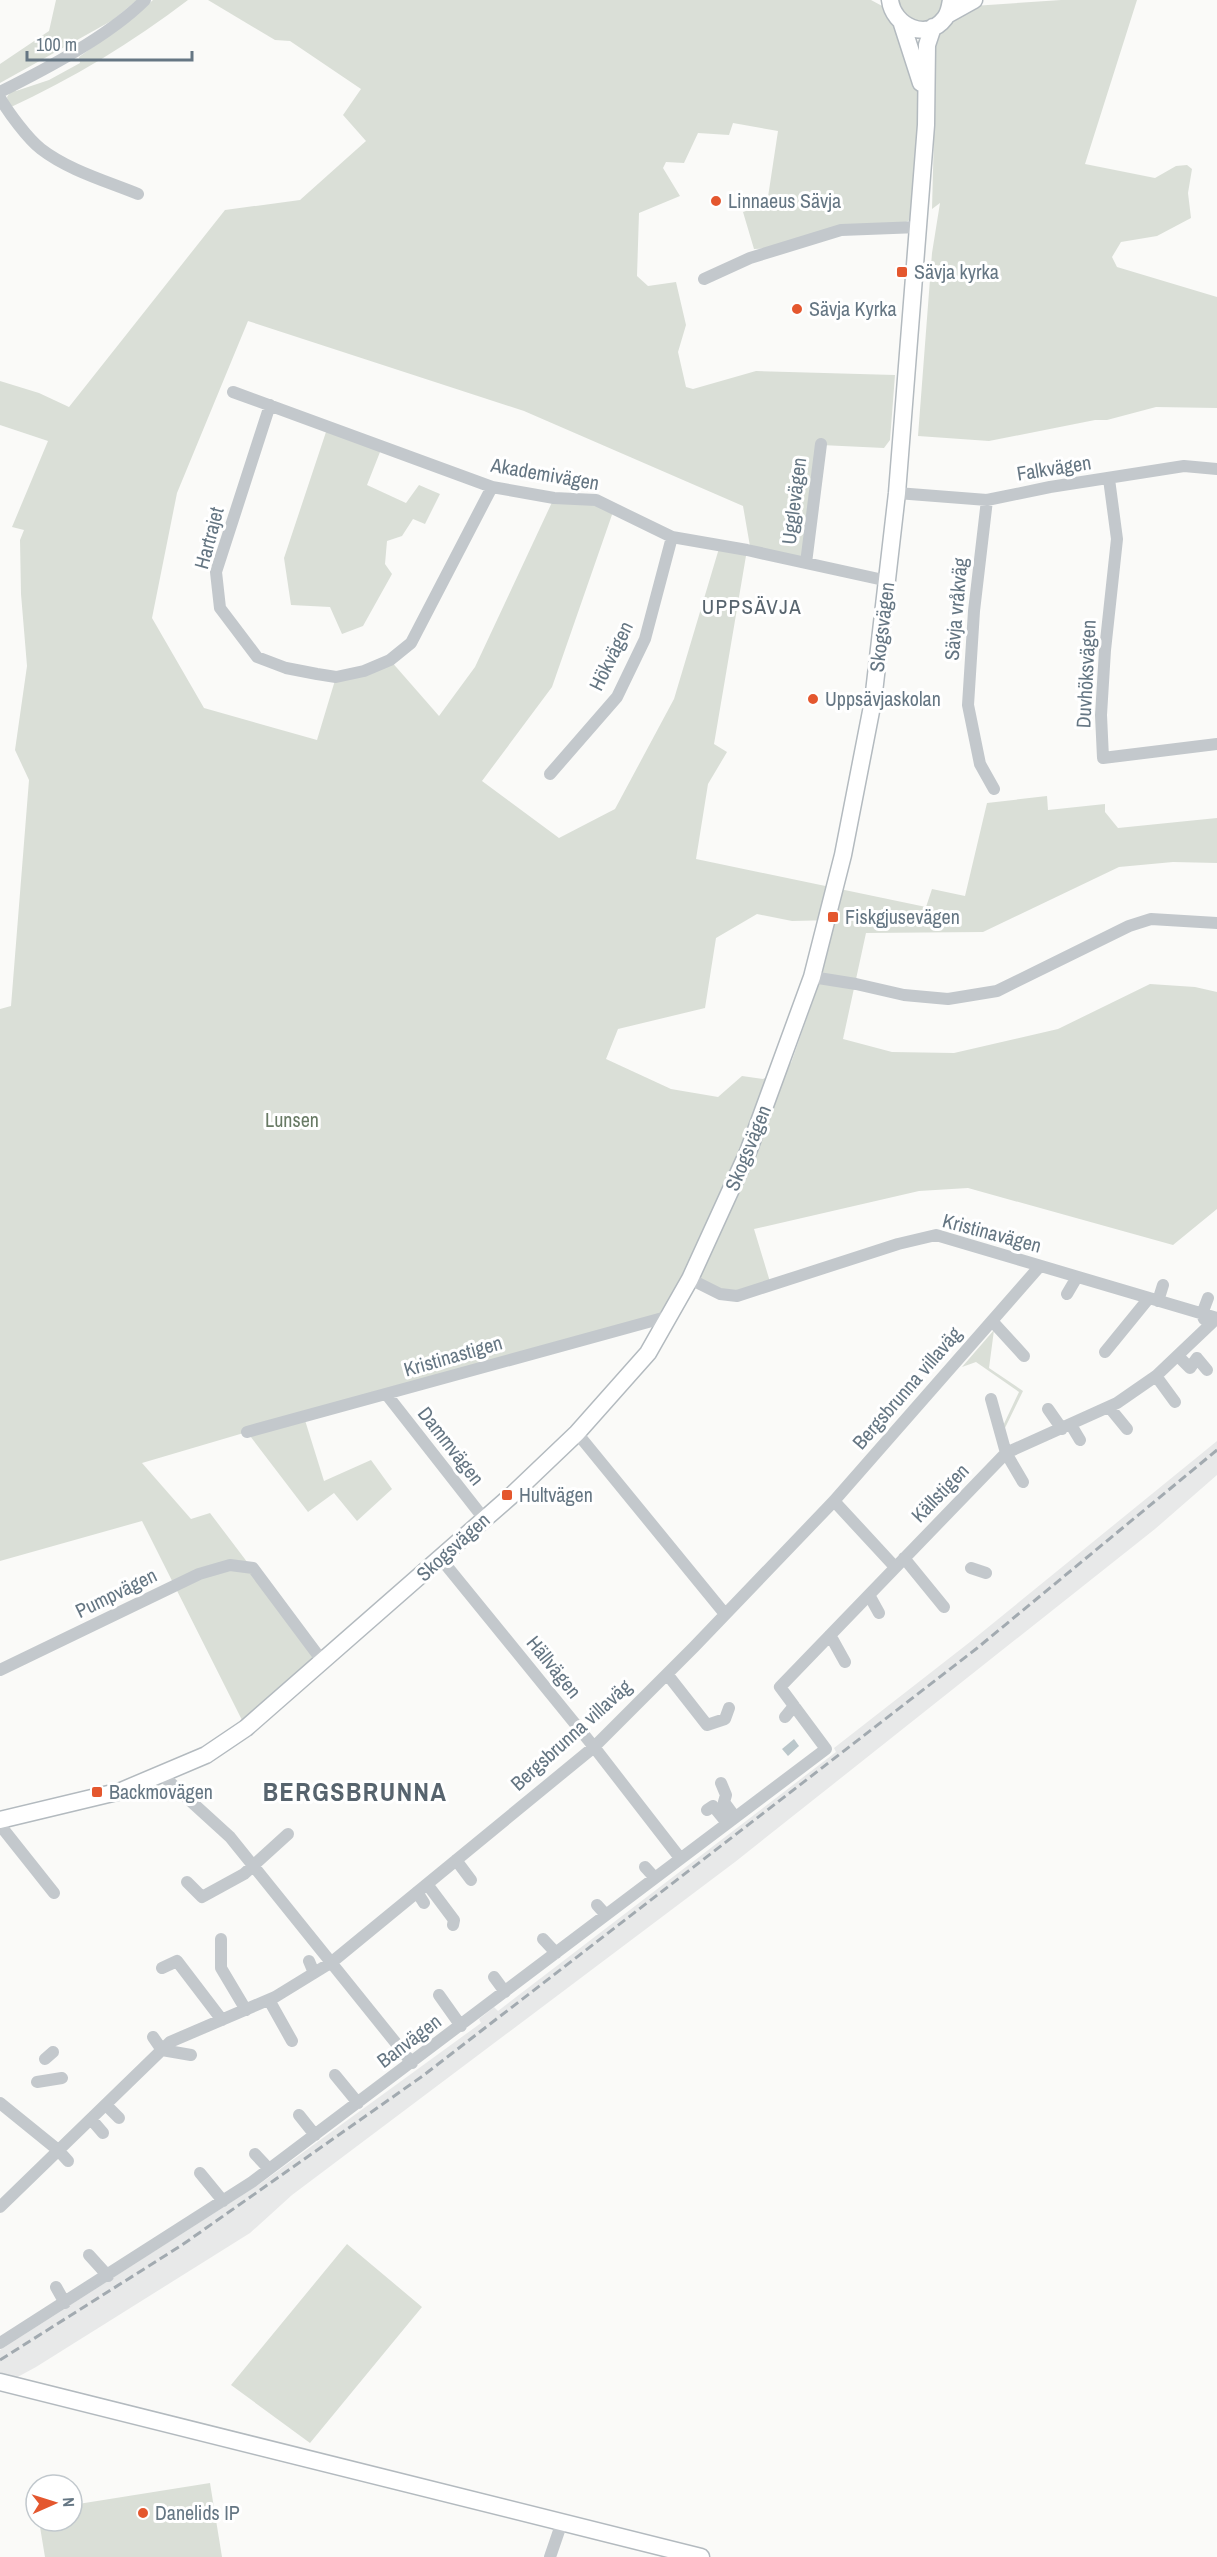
<svg xmlns="http://www.w3.org/2000/svg" width="1217" height="2557" font-family="'Archivo Narrow',sans-serif">
<style>
.built{fill:#e8e9e9}
.green{fill:#dadfd7;fill-rule:evenodd}
.water{fill:#bbc7cb}
.lines{fill:none;stroke-linecap:round;stroke-linejoin:round}
.secondary-casing{stroke:#b3babf;stroke-width:19}
.street{stroke:#c3c8cc;stroke-width:12}
.secondary{stroke:#fff;stroke-width:16}
.rail{stroke:#a2aab0;stroke-width:3;stroke-dasharray:9 4.5;stroke-linecap:butt}
.poi-dot{fill:#e4572e;stroke:#fff;stroke-width:2}
.labels{text-anchor:middle;stroke-width:6;stroke-linejoin:round;paint-order:stroke}
.poi-label{font-size:20px;fill:#657683;stroke:#fff;text-anchor:start}
.street-label{font-size:20px;fill:#657683;stroke:#fff}
.park-label{font-size:20px;fill:#687a64;stroke:#fff}
.neighbourhood-label{font-size:21px;letter-spacing:1.5px;fill:#57646e;stroke:#fff}
.district-label{font-size:26px;font-weight:bold;letter-spacing:1.5px;fill:#57646e;stroke:#fff}
</style>
<rect width="100%" height="100%" fill="#fafaf8"/>
<!-- built -->
<path class="built" d="M 1217,1441 L 1217,1475 L 1155,1529 L 735,1862 L 292,2195 L 250,2233 L 36,2367 L 12,2380 L 0,2377 L 0,2350 L 261,2183 L 481,2023 L 479,2019 L 494,2007 L 498,2011 L 836,1752 L 834,1748 L 970,1642 Z"/>
<!-- green -->
<path class="green" d="M 56,0 L 137,0 L 113,20 L 0,83 L 0,64 L 49,31 Z
M 153,0 L 188,0 C 133,42 72,79 9,108 L 7,97 L 13,88 L 16,91 L 49,80 L 80,63 L 79,57 L 133,18 Z
M 208,0 L 871,0 L 884,7 L 893,20 L 915,72 L 920,119 L 913,207 L 910,220 L 902,224 L 777,248 L 754,249 L 743,212 L 763,205 L 768,197 L 778,131 L 733,123 L 729,135 L 698,133 L 684,163 L 666,162 L 663,168 L 680,196 L 639,213 L 637,276 L 648,286 L 676,282 L 686,325 L 678,352 L 686,387 L 693,389 L 756,371 L 895,375 L 890,440 L 884,448 L 821,445 L 806,563 L 751,552 L 743,506 L 524,411 L 248,321 L 177,493 L 152,618 L 204,708 L 317,740 L 336,677 L 390,660 L 439,716 L 475,667 L 554,498 L 614,509 L 552,687 L 482,781 L 559,838 L 615,809 L 674,699 L 720,545 L 747,550 L 714,744 L 727,752 L 708,784 L 696,859 L 926,907 L 932,889 L 965,896 L 987,803 L 1047,796 L 1048,810 L 1105,804 L 1105,812 L 1118,828 L 1217,818 L 1217,863 L 1173,862 L 1119,867 L 983,932 L 866,933 L 843,1039 L 892,1052 L 954,1053 L 1058,1029 L 1150,984 L 1195,987 L 1217,992 L 1217,1209 L 1173,1245 L 968,1188 L 919,1191 L 754,1229 L 771,1285 L 737,1296 L 690,1279 L 670,1316 L 304,1417 L 324,1481 L 371,1460 L 392,1489 L 357,1521 L 334,1493 L 308,1512 L 247,1432 L 142,1463 L 191,1519 L 210,1513 L 323,1662 L 246,1728 L 142,1521 L 0,1561 L 0,1009 L 11,1006 L 29,780 L 15,750 L 27,666 L 21,594 L 20,540 L 24,530 L 12,527 L 48,441 L 0,425 L 0,381 L 39,393 L 69,407 L 225,210 L 300,200 L 366,141 L 343,115 L 361,89 L 290,41 L 275,40 ZM 757,914 L 792,921 L 835,920 L 821,978 L 791,1063 L 763,1079 L 742,1076 L 718,1097 L 671,1089 L 606,1059 L 618,1029 L 705,1008 L 716,938 Z
M 895,0 L 945,0 C 941,24 925,23 906,19 Z
M 1061,0 L 1137,0 L 1085,164 L 1155,178 L 1176,166 L 1187,165 L 1192,169 L 1188,193 L 1191,218 L 1157,236 L 1121,242 L 1112,257 L 1117,267 L 1217,297 L 1217,408 L 1156,407 L 1107,420 L 1095,420 L 989,441 L 918,436 L 932,253 L 940,203 L 932,209 L 935,96 L 933,38 L 946,25 L 973,6 Z
M 328,426 L 382,447 L 367,485 L 406,503 L 419,485 L 440,494 L 425,524 L 413,519 L 402,536 L 387,541 L 385,564 L 392,574 L 363,626 L 342,634 L 330,607 L 291,605 L 284,558 Z
M 994,1330 L 989,1368 L 1023,1391 L 1003,1432 L 1002,1428 L 1019,1392 L 976,1362 L 962,1367 Z
M 347,2244 L 422,2307 L 310,2443 L 231,2385 Z
M 210,2483 L 222,2557 L 45,2557 L 39,2521 L 72,2521 L 72,2505 Z"/>
<!-- water -->
<path class="water" d="M 794,1739 L 799,1746 L 788,1756 L 782,1749 Z"/>
<g class="lines">
<!-- secondary casing -->
<g class="secondary-casing">
<path id="secondary" d="M 890,0 C 893,26 927,42 945,18 C 949,13 950,6 951,0
M 947,15 L 974,0
M 902,24 L 921,83
M 0,1820 L 121,1791 L 206,1755 L 246,1728 L 512,1495 L 577,1433 L 648,1353 L 690,1279 L 748,1152 L 812,977 L 843,855 L 873,701 L 897,493 L 926,125 L 927,45 L 933,27
M 0,2382 L 701,2557"/>
</g>
<!-- street -->
<path class="street" d="M 0,92 C 46,69 109,36 145,0
M 0,98 C 8,112 28,139 41,149 C 68,170 106,181 138,194
M 704,279 L 750,258 L 841,230 L 919,227
M 233,392 L 492,487 L 554,498 L 596,500 L 672,537 L 747,550 L 888,581
M 270,405 L 216,572 L 220,608 L 257,657 L 286,668 L 317,674 L 336,677 L 364,671 L 390,660 L 411,643 L 492,487
M 1109,479 L 1117,539 L 1105,650 L 1101,715 L 1103,758 L 1217,744
M 897,493 L 987,500 L 1050,487 L 1184,466 L 1217,469
M 987,500 L 974,611 L 968,705 L 980,764 L 994,789
M 806,563 L 821,444
M 550,774 L 617,697 L 645,639 L 672,537
M 812,977 L 856,984 L 904,995 L 948,999 L 997,991 L 1129,926 L 1151,919 L 1217,923
M 690,1279 L 720,1294 L 737,1296 L 898,1244 L 936,1235 L 1217,1318
M 1067,1294 L 1077,1277
M 1158,1301 L 1163,1285
M 1204,1319 L 1202,1314 L 1208,1298
M 992,1321 L 1024,1356
M 1105,1352 L 1149,1298
M 1178,1356 L 1190,1368 L 1197,1358 L 1207,1370
M 1156,1376 L 1175,1402
M 387,1395 L 485,1520
M 991,1399 L 1006,1453 L 1023,1482
M 1109,1407 L 1127,1429
M 1048,1409 L 1062,1429
M 1071,1425 L 1080,1440
M 247,1432 L 670,1316
M 577,1433 L 725,1614
M 834,1501 L 895,1567
M 904,1558 L 944,1607
M 441,1559 L 594,1747 L 680,1858
M 971,1568 L 986,1573
M 869,1595 L 879,1613
M 830,1635 L 845,1662
M 0,1670 L 199,1574 L 230,1565 L 253,1568 L 323,1662
M 667,1674 L 707,1725 L 725,1719 L 729,1708
M 785,1717 L 794,1706
M 162,1775 L 230,1837 L 412,2063
M 721,1783 L 726,1795 L 724,1802 L 735,1817
M 707,1810 L 713,1806 L 727,1823
M 0,1825 L 54,1893
M 456,1860 L 471,1880
M 645,1867 L 655,1878
M 187,1882 L 202,1897 L 244,1874 L 288,1834
M 427,1884 L 454,1920 L 453,1925
M 417,1892 L 424,1903
M 597,1905 L 606,1915
M 221,1939 L 221,1968 L 246,2010
M 543,1939 L 556,1953
M 309,1961 L 314,1973
M 162,1968 L 177,1961 L 222,2020
M 494,1977 L 505,1992
M 439,1995 L 461,2026
M 269,2000 L 292,2041
M 153,2037 L 162,2050 L 191,2055
M 45,2059 L 53,2052
M 335,2075 L 358,2103
M 37,2082 L 62,2078
M 0,2103 L 58,2150 L 68,2161
M 106,2105 L 119,2118
M 299,2115 L 315,2135
M 91,2119 L 103,2133
M 255,2154 L 269,2169
M 200,2173 L 223,2201
M 0,2207 L 170,2042 L 275,1997 L 332,1962 L 594,1747 L 694,1647 L 834,1501 L 1040,1266
M 89,2255 L 108,2276
M 56,2287 L 65,2303
M 0,2343 L 252,2182 L 826,1749 L 780,1687 L 1006,1453 L 1117,1403 L 1156,1376 L 1217,1318
M 550,2557 L 562,2522"/>
<!-- secondary -->
<use href="#secondary" class="secondary"/>
<!-- rail -->
<path class="rail" d="M 0,2360 L 182,2245 L 424,2075 L 976,1649 L 1217,1450"/>
</g>
<!-- markers -->
<g class="poi-dot">
<circle cx="716" cy="201" r="6"/>
<rect x="896" y="266" width="12" height="12" rx="3"/>
<circle cx="797" cy="309" r="6"/>
<circle cx="813" cy="699" r="6"/>
<rect x="827" y="911" width="12" height="12" rx="3"/>
<rect x="501" y="1489" width="12" height="12" rx="3"/>
<rect x="91" y="1786" width="12" height="12" rx="3"/>
<circle cx="143" cy="2513" r="6"/>
</g>
<g class="labels">
<!-- poi labels -->
<g class="poi-label">
<text x="728" y="208">Linnaeus Sävja</text>
<text x="914" y="279">Sävja kyrka</text>
<text x="809" y="316">Sävja Kyrka</text>
<text x="825" y="706">Uppsävjaskolan</text>
<text x="845" y="924">Fiskgjusevägen</text>
<text x="519" y="1502">Hultvägen</text>
<text x="109" y="1799">Backmovägen</text>
<text x="155" y="2520">Danelids IP</text>
</g>
<!-- street labels -->
<g class="street-label">
<text transform="translate(1054 468) rotate(-9)" y="7">Falkvägen</text>
<text transform="translate(545 474) rotate(10)" y="7">Akademivägen</text>
<text transform="translate(794 501) rotate(-83)" y="7">Ugglevägen</text>
<text transform="translate(209 538) rotate(-75)" y="7">Hartrajet</text>
<text transform="translate(956 609) rotate(-85)" y="7">Sävja vråkväg</text>
<text transform="translate(882 627) rotate(-83)" y="7">Skogsvägen</text>
<text transform="translate(611 656) rotate(-64)" y="7">Hökvägen</text>
<text transform="translate(1086 674) rotate(-87)" y="7">Duvhöksvägen</text>
<text transform="translate(748 1148) rotate(-68)" y="7">Skogsvägen</text>
<text transform="translate(992 1233) rotate(15)" y="7">Kristinavägen</text>
<text transform="translate(453 1356) rotate(-16)" y="7">Kristinastigen</text>
<text transform="translate(907 1388) rotate(-49)" y="7">Bergsbrunna villaväg</text>
<text transform="translate(451 1446) rotate(52)" y="7">Dammvägen</text>
<text transform="translate(940 1493) rotate(-46)" y="7">Källstigen</text>
<text transform="translate(453 1547) rotate(-42)" y="7">Skogsvägen</text>
<text transform="translate(116 1593) rotate(-26)" y="7">Pumpvägen</text>
<text transform="translate(554 1667) rotate(51)" y="7">Hällvägen</text>
<text transform="translate(571 1735) rotate(-42)" y="7">Bergsbrunna villaväg</text>
<text transform="translate(409 2041) rotate(-37)" y="7">Banvägen</text>
</g>
<!-- park labels -->
<g class="park-label">
<text x="292" y="1127">Lunsen</text>
</g>
<!-- neighbourhood labels -->
<g class="neighbourhood-label">
<text x="752" y="614">UPPSÄVJA</text>
</g>
<!-- district labels -->
<g class="district-label">
<text x="355" y="1801">BERGSBRUNNA</text>
</g>
</g>
<!-- north arrow -->
<g transform="translate(54 2503) rotate(87)"><circle r="28" fill="#ffffff" stroke="#c1c8cd" stroke-width="1.5"/>
<path d="M0-4.5L10 22L0 15L-10 22Z" fill="#e4572e"/>
<text y="-9" font-size="16" font-weight="bold" text-anchor="middle" fill="#657683">N</text>
</g>
<!-- scale -->
<path d="M27 51v9h165v-9" fill="none" stroke="#657683" stroke-width="3"/>
<text x="36" y="51" font-size="18" fill="#657683" stroke="#ffffff" stroke-width="4.5" paint-order="stroke">100 m</text>
</svg>
